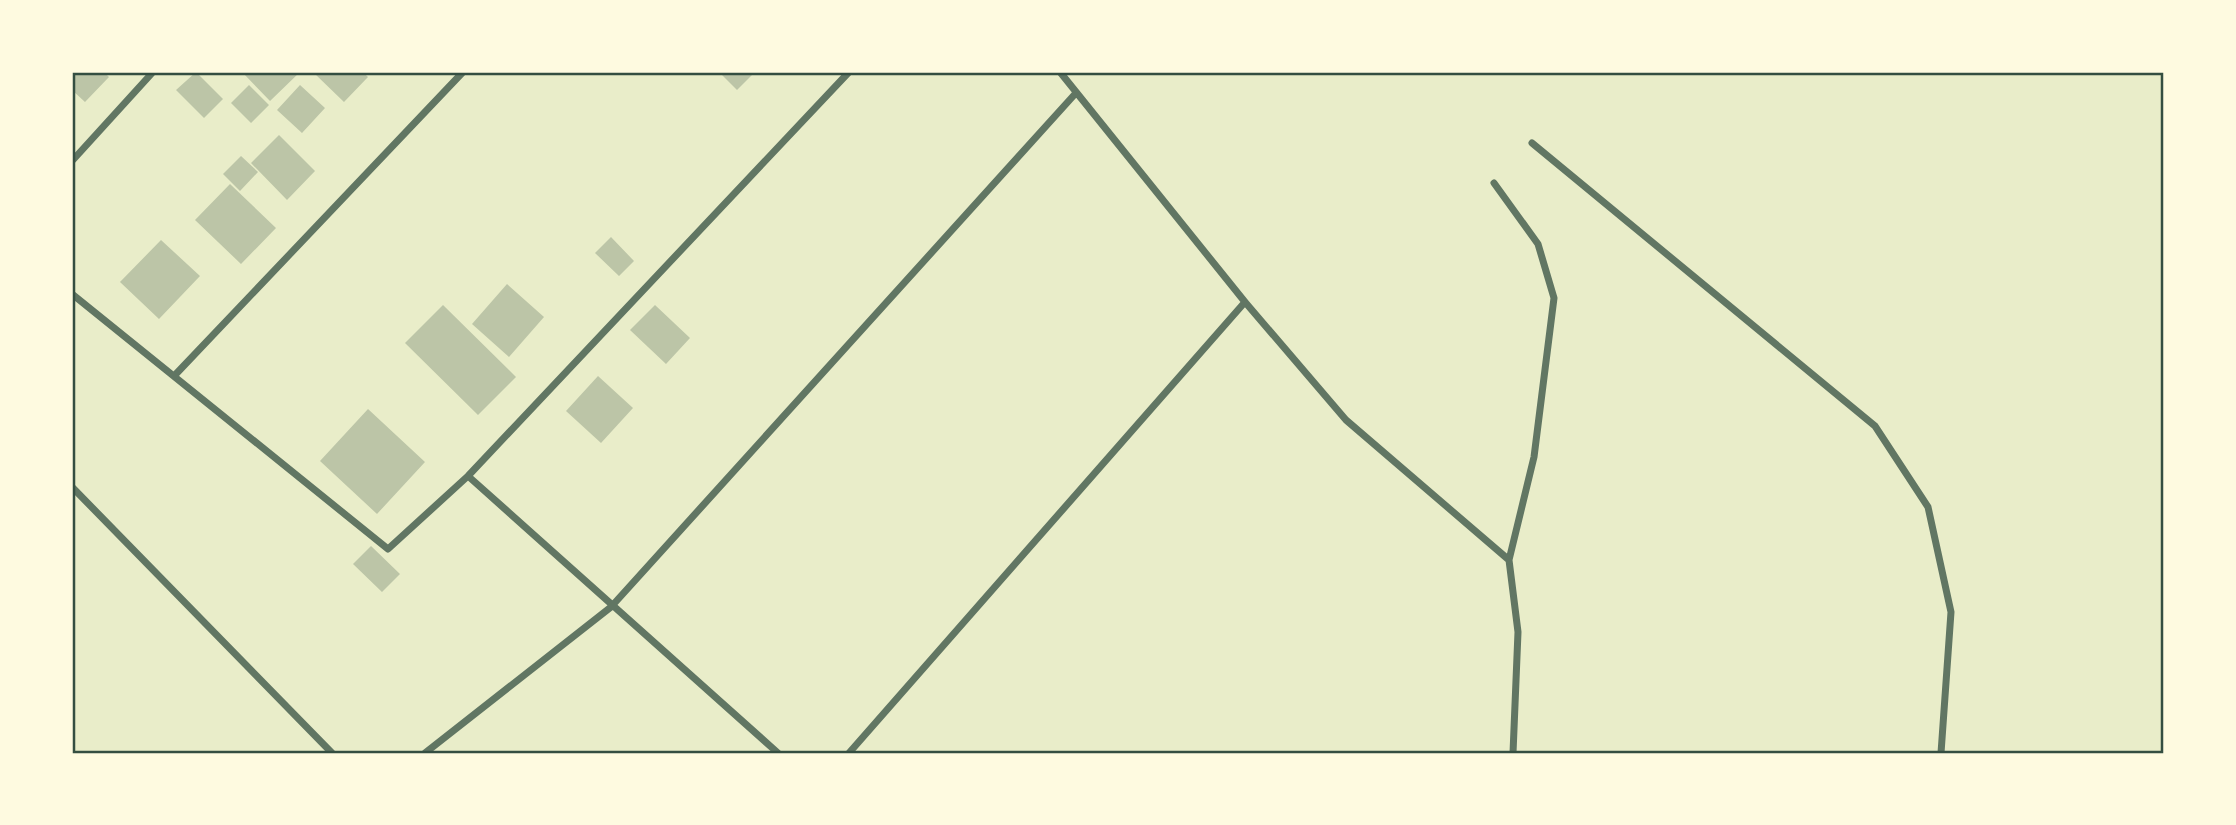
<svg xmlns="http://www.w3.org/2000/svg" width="2236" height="825" font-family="Ubuntu,sans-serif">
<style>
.building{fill:#bcc5a7}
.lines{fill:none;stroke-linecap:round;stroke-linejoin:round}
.minor{stroke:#617663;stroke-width:7}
.neatline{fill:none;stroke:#344e41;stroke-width:2.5}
</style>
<rect width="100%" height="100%" fill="#e9edc9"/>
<!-- building -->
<path class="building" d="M 72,72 L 104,72 L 109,77 L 85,102 L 72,90 Z
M 196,72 L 223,99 L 204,118 L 176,90 Z
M 242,72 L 300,72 L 270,101 Z
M 317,72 L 363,72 L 368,77 L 344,102 L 315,74 Z
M 719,72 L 755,72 L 737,90 Z
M 249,85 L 269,105 L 251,123 L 231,103 Z
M 300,85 L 325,108 L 302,133 L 277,110 Z
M 279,135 L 315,171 L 287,200 L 251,163 Z
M 241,156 L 258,172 L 240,191 L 223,174 Z
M 230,184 L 276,228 L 241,264 L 195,220 Z
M 611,237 L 634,261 L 619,276 L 595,253 Z
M 161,240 L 200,276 L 159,319 L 120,282 Z
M 507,284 L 544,317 L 509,357 L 472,324 Z
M 443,305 L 516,377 L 478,415 L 405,343 Z
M 655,305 L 690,338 L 666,364 L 630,330 Z
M 598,376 L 633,408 L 601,443 L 566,411 Z
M 368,409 L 425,462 L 377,514 L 320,461 Z
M 371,546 L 400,574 L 382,592 L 353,564 Z"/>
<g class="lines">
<!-- minor -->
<path class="minor" d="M 1060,72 L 1245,302 L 1346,420 L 1509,560 L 1518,632 L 1513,753
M 1532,143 L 1875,426 L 1928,507 L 1951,612 L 1941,753
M 72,161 L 153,72
M 1494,183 L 1538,244 L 1554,298 L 1534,457 L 1509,560
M 72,294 L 388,549 L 468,476 L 849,72
M 175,375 L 463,72
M 468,476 L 778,753
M 72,487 L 332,753
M 425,753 L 611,607 L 1075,94
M 849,753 L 1245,302"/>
</g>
<!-- border -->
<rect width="2236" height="825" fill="none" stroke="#fefae0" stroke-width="147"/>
<rect x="74" y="74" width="2088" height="678" class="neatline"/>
</svg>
